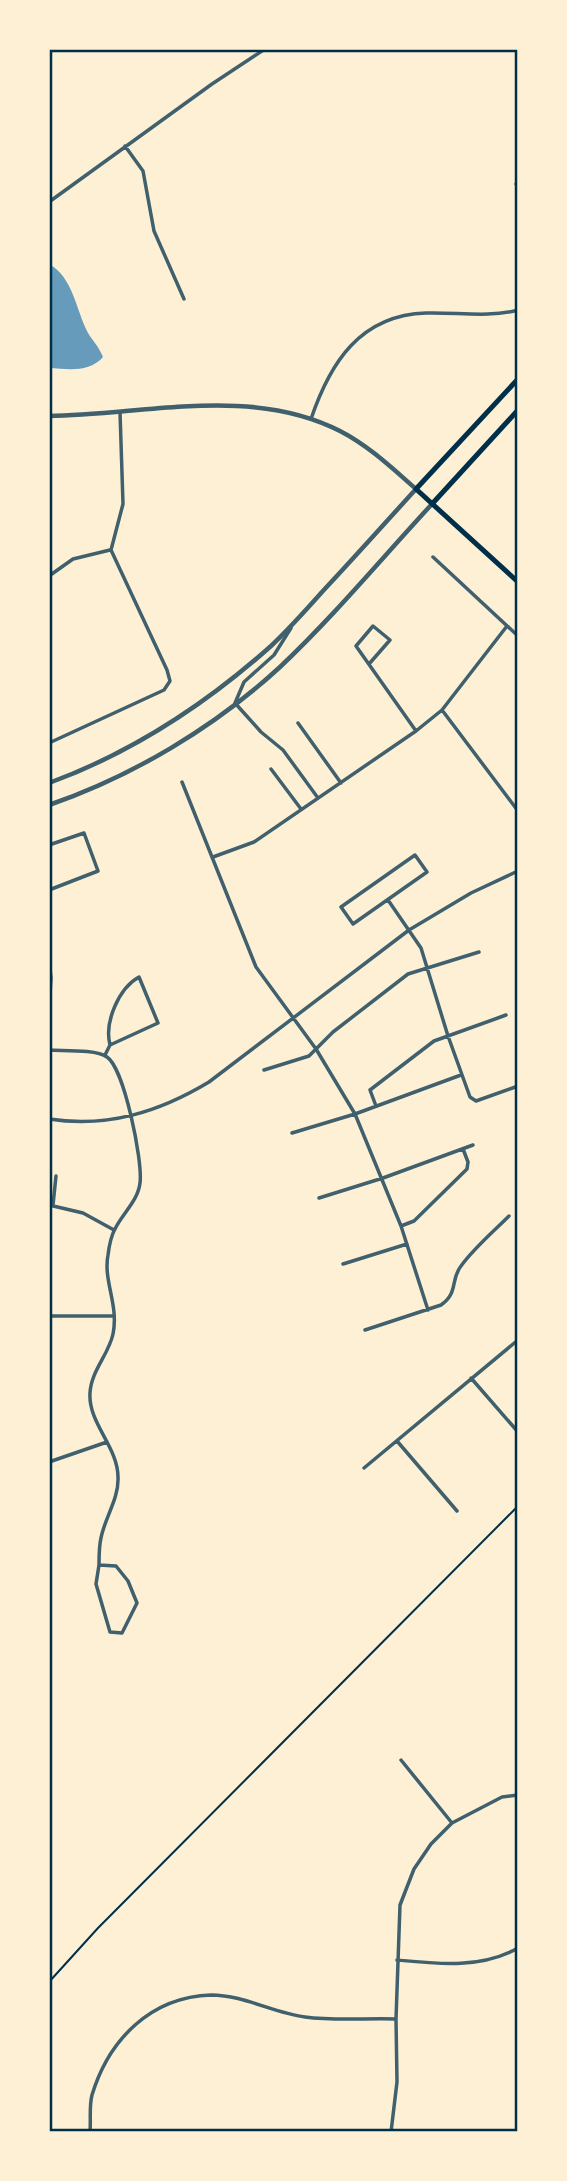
<svg xmlns="http://www.w3.org/2000/svg" width="567" height="2181" font-family="'Noto Serif',serif">
<style>
.water{fill:#669bbc}
.lines{fill:none;stroke-linecap:round;stroke-linejoin:round}
.path{stroke:#003049;stroke-width:2}
.minor{stroke:#3f606c;stroke-width:3.5}
.tertiary{stroke:#3f606c;stroke-width:4.5}
.secondary{stroke:#003049;stroke-width:5}
.neatline{fill:none;stroke:#003049;stroke-width:2.5}
</style>
<rect width="100%" height="100%" fill="#fdf0d5"/>
<!-- water -->
<path class="water" d="M 49,264 C 73,277 76,310 88,333 C 93,341 99,347 103,357 C 89,373 68,369 49,368 Z"/>
<g class="lines">
<!-- path -->
<path class="path" d="M 49,1982 L 98,1928 L 518,1506"/>
<!-- minor -->
<path class="minor" d="M 125,146 L 143,171 L 154,231 L 184,299
M 516,184 L 518,184
M 49,202 L 212,84 L 265,49
M 311,419 C 330,363 360,315 426,313 C 457,312 488,318 518,310
M 433,557 L 518,636
M 49,576 L 73,559 L 110,550
M 291,628 L 274,655 L 244,682 L 235,703 L 261,732 L 283,750 L 318,798
M 369,664 L 390,640 L 373,626 L 356,646 L 416,731
M 442,710 L 518,811
M 298,723 L 341,783
M 49,743 L 164,690 L 170,681 L 167,670 L 111,550 L 123,504 L 120,412
M 271,769 L 301,809
M 182,782 L 256,967 L 316,1049 L 355,1114 L 401,1226 L 428,1310
M 49,845 L 84,833 L 98,871 L 49,890
M 415,855 L 427,872 L 353,924 L 341,907 Z
M 213,857 L 254,842 L 416,731 L 442,710 L 507,626
M 388,900 L 421,948 L 448,1036 L 470,1097 L 476,1101 L 518,1086
M 49,960 L 51,978 L 49,1011
M 49,1050 C 63,1051 96,1049 107,1057 C 124,1068 143,1161 140,1183 C 138,1201 122,1214 115,1229 C 111,1236 109,1247 108,1255 C 103,1281 119,1305 113,1334 C 109,1354 91,1371 90,1393 C 88,1423 118,1447 118,1477 C 119,1499 105,1517 101,1538 C 99,1546 99,1556 99,1565
M 105,1055 L 110,1045 L 158,1023 L 139,977 C 119,988 104,1022 110,1045
M 264,1070 L 309,1056 L 333,1032 L 408,974 L 479,952
M 376,1106 L 370,1090 L 434,1041 L 506,1015
M 49,1119 C 108,1128 159,1112 209,1082 L 409,930 L 471,893 L 518,871
M 292,1133 L 355,1114 L 461,1075
M 319,1198 L 383,1178 L 473,1145
M 49,1205 L 83,1213 L 114,1230
M 53,1205 L 56,1176
M 401,1226 L 414,1221 L 467,1169 L 468,1162 L 463,1149
M 343,1264 L 407,1244
M 49,1316 L 114,1316
M 365,1330 L 441,1305 C 459,1292 450,1280 461,1266 C 474,1248 493,1232 509,1216
M 471,1378 L 518,1432
M 397,1441 L 457,1511
M 49,1462 L 107,1442
M 364,1468 L 518,1340
M 99,1565 L 116,1566 L 128,1581 L 137,1603 L 122,1633 L 110,1632 L 96,1584 Z
M 401,1760 L 452,1823
M 397,1960 C 438,1964 481,1969 518,1948
M 90,2132 C 91,2120 89,2106 92,2095 C 109,2039 151,1997 211,1995 C 244,1995 273,2013 305,2017 C 334,2021 366,2018 396,2019
M 391,2132 L 397,2082 L 396,2019 L 400,1905 L 414,1869 L 431,1844 L 452,1823 L 502,1797 L 518,1795"/>
<!-- tertiary -->
<path class="tertiary" d="M 49,416 C 144,415 250,385 340,431 C 369,446 392,468 416,489 C 385,523 354,558 322,592 C 306,610 289,629 271,646 C 206,704 131,753 49,783
M 49,805 C 133,776 215,727 280,667 C 334,616 382,558 432,504"/>
<!-- secondary -->
<path class="secondary" d="M 518,379 L 416,489 L 518,582
M 432,504 L 518,410"/>
</g>
<!-- border -->
<rect width="567" height="2181" fill="none" stroke="#fdf0d5" stroke-width="102"/>
<rect x="51" y="51" width="465" height="2079" class="neatline"/>
</svg>
